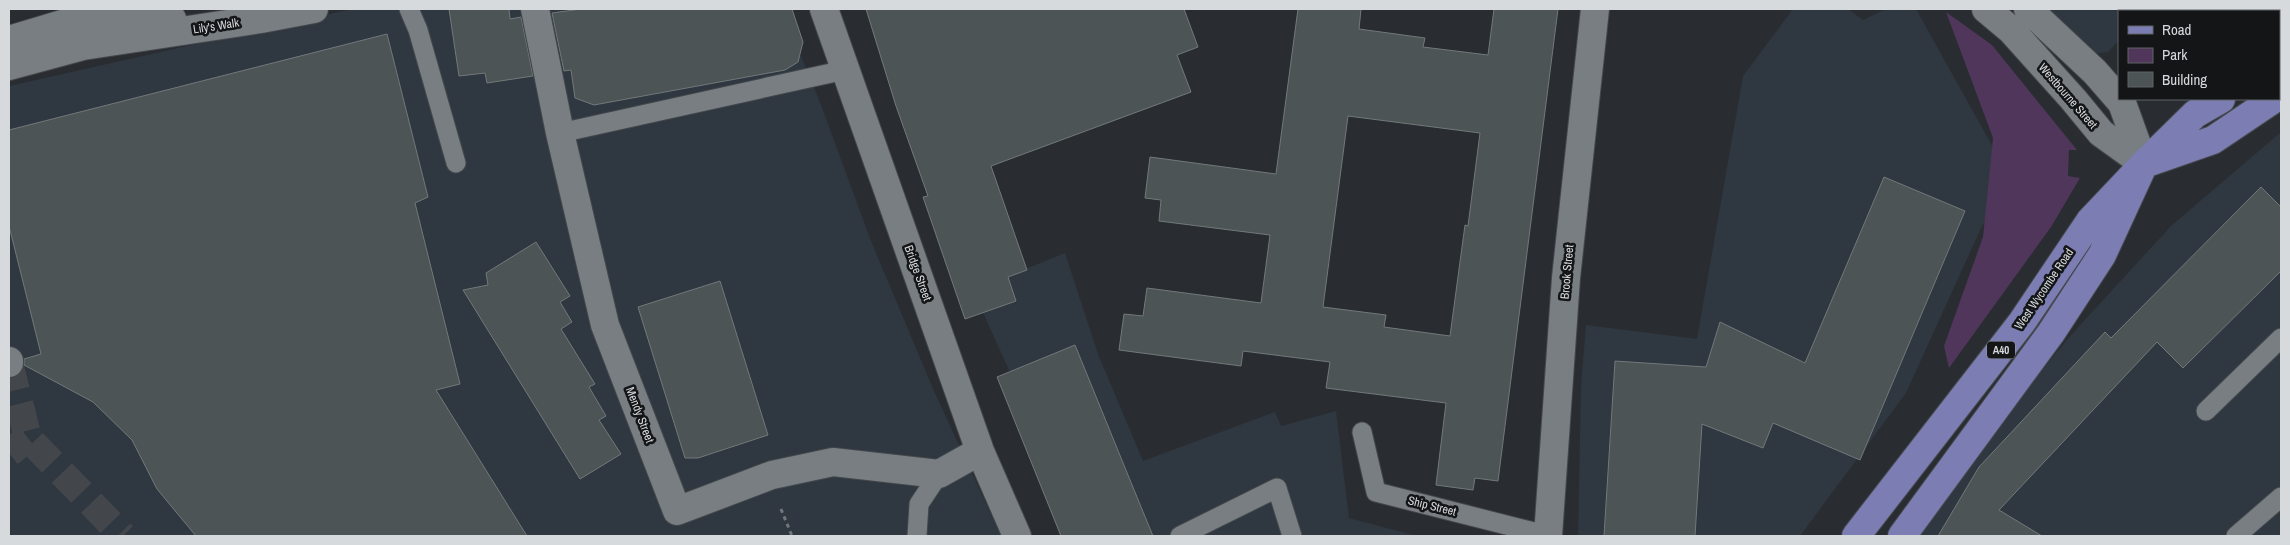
<svg xmlns="http://www.w3.org/2000/svg" width="2290" height="545" font-family="'Archivo Narrow',sans-serif">
<style>
.built{fill:#2f3740}
.green{fill:#50365a}
.building{fill:#4d5456;stroke:#72797b;fill-rule:evenodd}
.lines{fill:none;stroke-linecap:round;stroke-linejoin:round}
.street-tunnel{stroke:#43474b;stroke-width:28;stroke-dasharray:28 14;stroke-linecap:butt}
.lane-casing{stroke:#44484c;stroke-width:21}
.street-casing{stroke:#44484c;stroke-width:30}
.secondary-casing{stroke:#44484c;stroke-width:30}
.primary-casing{stroke:#44484c;stroke-width:30}
.path{stroke:#73777a;stroke-width:3;stroke-dasharray:4 4;stroke-linecap:butt}
.lane{stroke:#797e83;stroke-width:19}
.street{stroke:#797e83;stroke-width:28}
.secondary{stroke:#797e83;stroke-width:28}
.primary{stroke:#7c7db2;stroke-width:28}
.labels{text-anchor:middle;stroke-width:5;stroke-linejoin:round;paint-order:stroke}
.shield{fill:#131517;stroke:#9c9fa1;stroke-width:1}
.shield-label{font-size:11px;font-weight:bold;fill:#d7dadc}
.street-label{font-size:12px;fill:#d7dadc;stroke:#131517}
</style>
<rect width="100%" height="100%" fill="#292d31"/>
<!-- built -->
<path class="built" d="M 352,9 L 782,9 L 821,105 L 871,241 L 934,391 L 1001,536 L 9,536 L 9,86 Z
M 1793,9 L 1848,9 L 1863,20 L 1886,9 L 1916,9 L 2014,185 L 1982,226 L 1906,393 L 1800,536 L 1578,536 L 1581,386 L 1586,325 L 1697,339 L 1743,76 Z
M 2042,9 L 2147,9 L 2145,11 L 2119,11 L 2119,40 L 2108,52 L 2087,55 Z
M 2281,132 L 2281,536 L 1913,536 L 1939,495 L 2071,335 L 2171,226 Z
M 1065,253 L 1098,354 L 1143,461 L 1275,412 L 1281,426 L 1336,411 L 1349,518 L 1417,536 L 1084,536 L 971,286 L 1013,274 Z"/>
<!-- green -->
<path class="green" d="M 1946,12 L 1992,45 L 2077,150 L 2069,150 L 2068,176 L 2080,178 L 2051,227 L 1949,368 L 1944,346 L 1983,237 L 1993,138 Z"/>
<!-- building -->
<path class="building" d="M 449,9 L 509,9 L 510,19 L 521,17 L 533,76 L 487,83 L 485,73 L 459,76 Z
M 581,9 L 792,9 L 803,42 L 798,62 L 785,70 L 594,105 L 575,98 L 571,70 L 564,71 L 552,13 Z
M 866,9 L 1184,9 L 1198,47 L 1177,55 L 1191,92 L 991,166 L 1027,270 L 1008,277 L 1016,301 L 965,319 L 923,197 L 928,196 L 896,106 Z
M 1298,9 L 1361,9 L 1359,29 L 1425,38 L 1423,47 L 1488,55 L 1494,9 L 1558,9 L 1498,481 L 1475,478 L 1473,490 L 1436,485 L 1446,403 L 1326,388 L 1330,362 L 1243,351 L 1241,366 L 1119,350 L 1124,314 L 1143,316 L 1147,288 L 1261,303 L 1270,235 L 1159,221 L 1161,200 L 1145,198 L 1150,157 L 1276,174 ZM 1348,116 L 1480,133 L 1468,226 L 1465,225 L 1450,336 L 1384,327 L 1386,315 L 1323,307 Z
M 387,34 L 428,197 L 415,203 L 460,384 L 436,390 L 527,536 L 196,536 L 157,489 L 132,440 L 93,402 L 24,365 L 24,359 L 41,354 L 9,226 L 9,130 Z
M 1884,177 L 1965,211 L 1860,460 L 1773,423 L 1763,448 L 1702,424 L 1695,536 L 1604,536 L 1615,361 L 1706,367 L 1720,322 L 1805,363 Z
M 2261,187 L 2281,207 L 2281,271 L 2183,368 L 2157,342 L 1999,510 L 2042,536 L 1938,536 L 1979,467 L 2105,332 L 2111,338 Z
M 536,242 L 570,296 L 560,302 L 572,322 L 561,329 L 595,384 L 589,387 L 606,416 L 599,420 L 621,454 L 580,479 L 463,290 L 488,285 L 486,273 Z
M 720,281 L 768,435 L 698,458 L 685,458 L 638,307 Z
M 1075,345 L 1130,480 L 1153,536 L 1061,536 L 997,377 Z"/>
<g class="lines">
<!-- street-tunnel -->
<path class="street-tunnel" d="M 9,363 L 28,438 L 123,536
M 9,453 L 28,438"/>
<!-- lane casing -->
<g class="lane-casing">
<path id="lane" d="M 409,9 L 418,30 L 456,163
M 560,133 L 845,70
M 2206,411 L 2281,338
M 1362,432 L 1376,492 L 1530,531 L 1548,534
M 917,536 L 919,504 L 939,474
M 1180,536 L 1277,488 L 1292,536
M 2236,536 L 2281,497"/>
</g>
<!-- street casing -->
<g class="street-casing">
<path id="street" d="M 535,9 L 560,133 L 605,325 L 677,511 L 772,475 L 833,462 L 939,474 L 980,451
M 824,9 L 980,451 L 1017,536
M 9,361 L 9,363
M 1548,536 L 1566,278 L 1595,9"/>
</g>
<!-- secondary casing -->
<g class="secondary-casing">
<path id="secondary" d="M 1986,9 L 2011,30 L 2073,99 L 2101,133 L 2144,164
M 2028,9 L 2095,72 L 2122,103 L 2144,164
M 9,40 L 79,19 L 172,19
M 9,66 L 83,46 L 261,19 L 314,9"/>
</g>
<!-- primary casing -->
<g class="primary-casing">
<path id="primary" d="M 2279,64 L 2281,62
M 1856,536 L 2022,322 L 2090,221 L 2144,164 L 2195,114 L 2221,99
M 1902,536 L 2051,333 L 2102,255 L 2144,164 L 2213,140 L 2274,99"/>
</g>
<!-- path -->
<path class="path" d="M 781,509 L 792,536"/>
<!-- lane -->
<use href="#lane" class="lane"/>
<!-- street -->
<use href="#street" class="street"/>
<!-- secondary -->
<use href="#secondary" class="secondary"/>
<!-- primary -->
<use href="#primary" class="primary"/>
</g>
<g class="labels">
<!-- shield labels -->
<rect class="shield" x="1987" y="341.5" width="28" height="17" rx="4"/>
<g class="shield-label">
<text x="2001" y="354">A40</text>
</g>
<!-- street labels -->
<g class="street-label">
<text transform="translate(216 26) rotate(-9)" y="4">Lily's Walk</text>
<text transform="translate(2068 96) rotate(49)" y="4">Westbourne Street</text>
<text transform="translate(1567 272) rotate(-85)" y="4">Brook Street</text>
<text transform="translate(918 273) rotate(70)" y="4">Bridge Street</text>
<text transform="translate(2044 289) rotate(-56)" y="4">West Wycombe Road</text>
<text transform="translate(640 415) rotate(69)" y="4">Mendy Street</text>
<text transform="translate(1432 506) rotate(14)" y="4">Ship Street</text>
</g>
</g>
<!-- border -->
<rect width="2290" height="545" fill="none" stroke="#d7dadc" stroke-width="20"/>
<!-- legend -->
<rect x="2118" y="10" width="162" height="90" fill="#131517" stroke="#616466"/>
<rect x="2128" y="26" width="25" height="8" fill="#7c7db2" stroke="#616466"/>
<text x="2162" y="35" font-size="15" fill="#d7dadc">Road</text>
<rect x="2128" y="48" width="25" height="15" fill="#50365a" stroke="#616466"/>
<text x="2162" y="60" font-size="15" fill="#d7dadc">Park</text>
<rect x="2128" y="72" width="25" height="15" fill="#4d5456" stroke="#616466"/>
<text x="2162" y="85" font-size="15" fill="#d7dadc">Building</text>
</svg>
